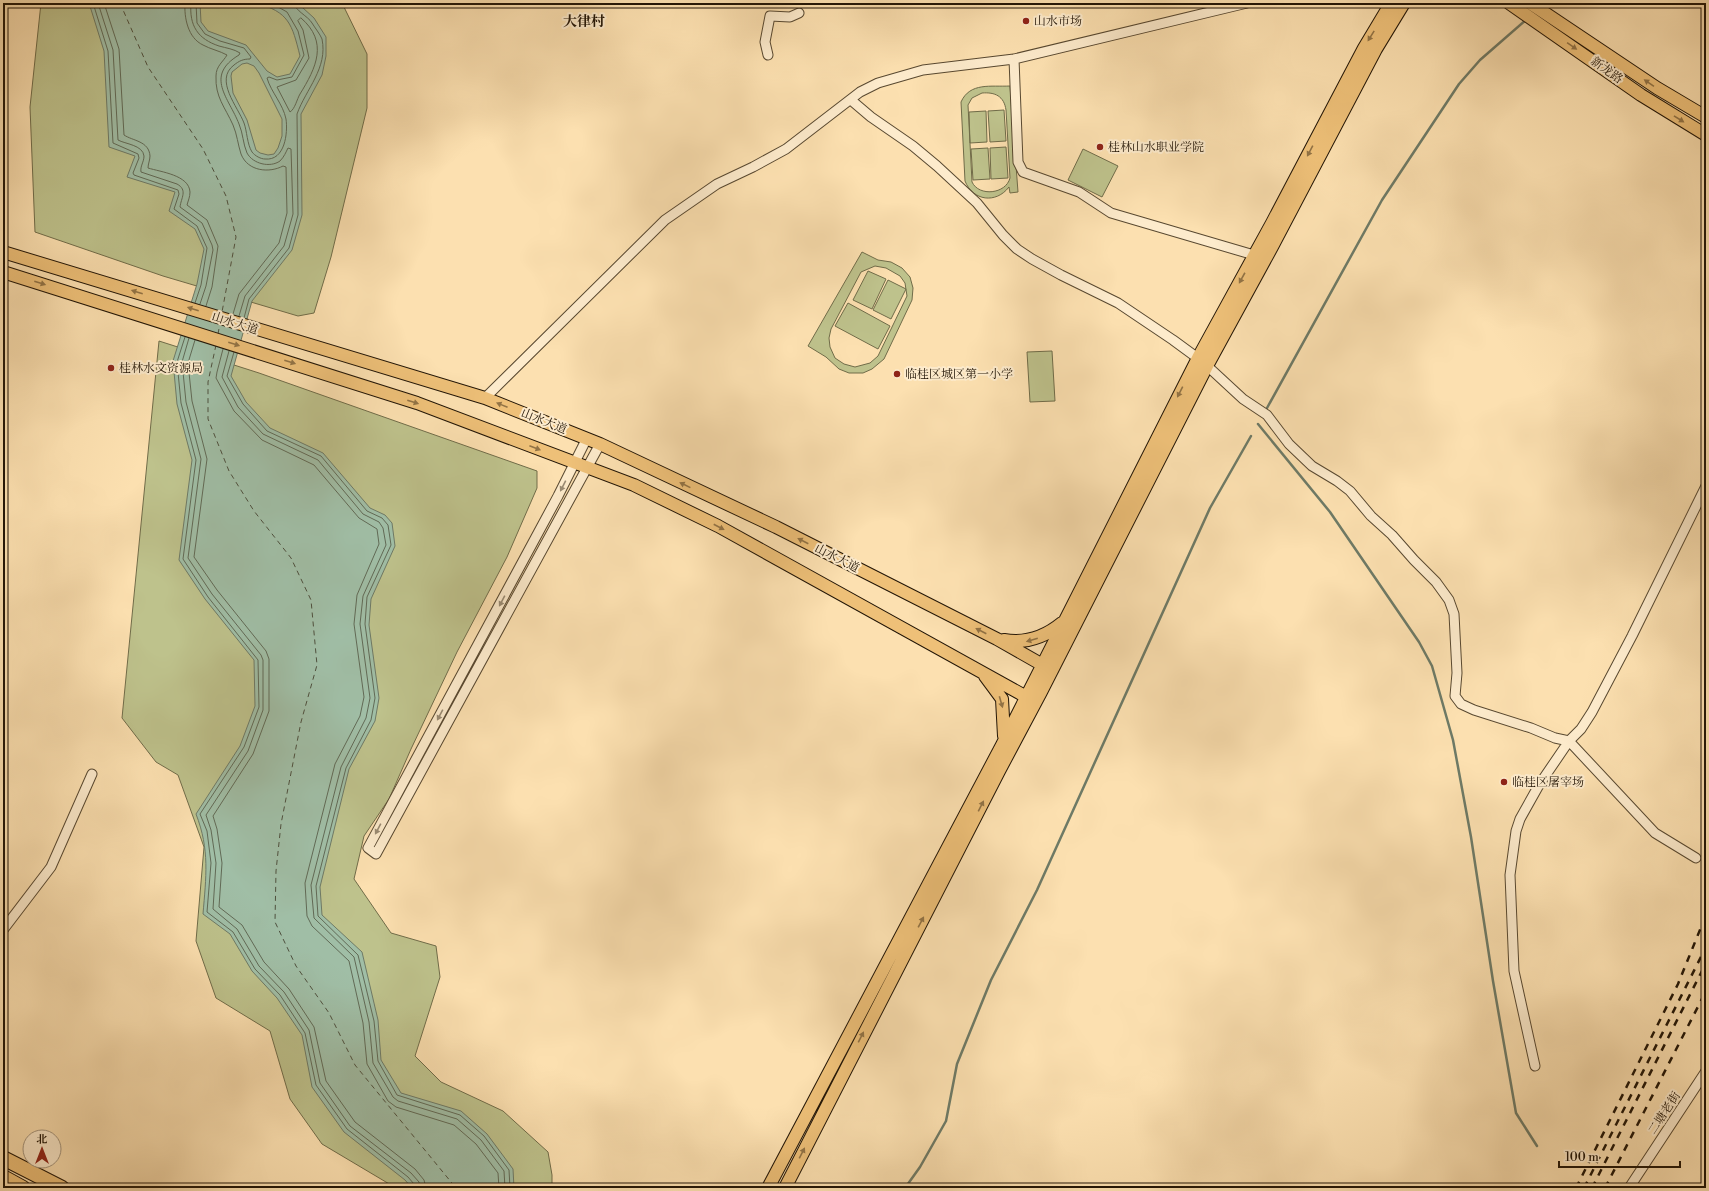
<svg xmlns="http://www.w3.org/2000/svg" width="1709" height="1191" font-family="'Libre Bodoni','Noto Serif SC',serif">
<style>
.green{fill:#bec28c;stroke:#706c49;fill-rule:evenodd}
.water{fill:#a0bea6;stroke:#6e7a66;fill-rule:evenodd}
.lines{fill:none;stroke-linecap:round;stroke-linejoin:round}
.shore{stroke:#616a56;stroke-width:1}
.stream{stroke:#6e7a66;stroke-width:2.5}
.ferry{stroke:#4e503e;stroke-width:1;stroke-dasharray:5 4;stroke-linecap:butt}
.minor-casing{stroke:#584830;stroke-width:11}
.major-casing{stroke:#221506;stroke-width:14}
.highway-casing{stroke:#221506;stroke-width:16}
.minor{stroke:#fdebcc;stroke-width:9}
.major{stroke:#eec078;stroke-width:12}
.highway{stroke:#eec078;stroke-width:14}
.rail{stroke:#221506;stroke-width:2.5;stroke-dasharray:7 7;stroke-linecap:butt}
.oneway{fill:#927345}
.oneway2{fill:#9a8b73}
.poi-dot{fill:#8f2418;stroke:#fdebcc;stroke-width:1.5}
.labels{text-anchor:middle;stroke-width:4;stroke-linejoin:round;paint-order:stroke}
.poi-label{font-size:12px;fill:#221506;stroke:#fdebcc;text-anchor:start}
.street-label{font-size:12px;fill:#221506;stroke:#fdebcc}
.quarter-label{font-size:14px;font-weight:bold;fill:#221506;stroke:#fdebcc}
</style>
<rect width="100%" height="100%" fill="#fce0b0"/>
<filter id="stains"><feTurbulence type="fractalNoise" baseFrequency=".005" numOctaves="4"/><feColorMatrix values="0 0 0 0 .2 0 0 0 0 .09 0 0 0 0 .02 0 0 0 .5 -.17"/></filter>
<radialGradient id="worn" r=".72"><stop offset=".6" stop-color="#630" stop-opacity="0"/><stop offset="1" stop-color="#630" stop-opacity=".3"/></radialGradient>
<!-- green -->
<path class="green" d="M 41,3 L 342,3 L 367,54 L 367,108 L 331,257 L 314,313 L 298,316 L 163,276 L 35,232 L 30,107 Z
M 1010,86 L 1018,192 L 1010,193 L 1009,187 C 996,204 973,201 965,181 L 961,102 C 970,82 991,87 1010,86 ZM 982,93 C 995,92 1004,96 1006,110 L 1010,178 C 1006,194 979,197 972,182 L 968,105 L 972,98 Z
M 1004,110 L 1006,141 L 990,142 L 988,111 Z
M 986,111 L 987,142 L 970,143 L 969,112 Z
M 1006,147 L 1008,178 L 991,179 L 990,148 Z
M 988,148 L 990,179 L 973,180 L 971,149 Z
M 1083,149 L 1118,166 L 1102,197 L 1068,180 Z
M 862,252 L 878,260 L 891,262 L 902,268 L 910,277 L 913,288 L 912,300 L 884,359 L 872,369 L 863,373 L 849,373 L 839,369 L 826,357 L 808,346 ZM 875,266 L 886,268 L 900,276 L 905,283 L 907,296 L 878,356 L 870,363 L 855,367 L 844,364 L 835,358 L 830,347 L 829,338 L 831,329 L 861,272 Z
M 868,271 L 886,279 L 872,309 L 853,300 Z
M 888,280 L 906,289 L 891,319 L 873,310 Z
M 848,303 L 890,326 L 878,349 L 835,326 Z
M 159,341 L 259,373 L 537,471 L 537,488 L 507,557 L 457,652 L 411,749 L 389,799 L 364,836 L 354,879 L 391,933 L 436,946 L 440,977 L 415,1056 L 441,1082 L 503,1111 L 548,1152 L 552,1175 L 552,1188 L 396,1188 L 322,1144 L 290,1099 L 270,1031 L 216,998 L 196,941 L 204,847 L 178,775 L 156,762 L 122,718 Z
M 1052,351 L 1055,401 L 1030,402 L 1027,352 Z"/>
<!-- water -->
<path class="water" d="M 89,3 L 200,3 L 201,22 L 208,31 L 246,45 L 267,71 L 277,77 L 290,74 L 300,56 C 292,24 289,12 256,3 L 296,3 L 303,8 L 314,18 L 326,37 L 326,56 L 322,75 L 301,114 L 302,215 L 292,250 L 252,301 L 231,376 L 246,402 L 270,428 L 323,453 L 370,508 L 385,515 L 392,523 L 395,546 L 371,599 L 369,625 L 379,698 L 375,721 L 349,769 L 320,887 L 322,915 L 362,952 L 378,1020 L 381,1060 L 401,1093 L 461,1111 L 487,1134 L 513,1169 L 514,1188 L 412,1188 L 405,1180 L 344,1132 L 312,1087 L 302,1035 L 277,998 L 252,971 L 230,934 L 203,914 C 206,877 210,850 196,814 L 240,746 L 255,706 L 254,660 L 205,599 L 179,560 L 192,460 L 177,404 L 173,361 L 197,284 L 204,249 L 195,229 L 169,211 L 175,192 L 127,177 L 135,156 L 109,147 L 104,51 ZM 247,63 L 254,66 L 259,73 L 282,119 L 282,136 L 278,148 L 274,154 L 268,155 L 260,153 L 256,150 L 247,120 L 233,93 L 231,76 L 232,72 L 242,64 Z"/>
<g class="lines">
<!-- shore -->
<path class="shore" d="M 93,3 L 108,51 L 113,143 L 138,154 L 139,158 L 133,173 L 134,175 L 178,190 L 179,194 L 174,209 L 197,226 L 207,248 L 201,285 L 195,303
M 98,3 L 113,50 L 118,140 C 125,144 143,145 144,156 C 144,162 140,166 141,172 L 177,184 C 188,190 181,198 180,207 L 202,223 L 212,245 L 213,250 L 206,286 L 200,304
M 104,3 L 119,49 L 124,135 C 133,141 149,141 150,156 C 150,160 148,164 148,168 C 161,172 189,175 190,192 C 190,197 188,201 187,205 L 207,220 L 218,246 L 212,287 L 206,306
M 185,3 C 184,18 188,38 203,45 C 210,49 220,51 227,55 C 223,62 216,66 216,76 C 215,97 225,107 233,125 C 237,134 238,145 241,154 C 248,172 270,173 283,166 L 286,167 L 287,213 L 279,243 L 239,294 L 233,314
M 191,3 C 189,26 198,39 219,46 C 226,48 234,49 240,53 L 239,55 C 204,76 229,98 239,124 C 243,133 243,144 247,153 C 253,164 270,168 280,161 C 284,157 286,152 288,148 L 291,149 L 293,214 L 284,246 L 245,296 L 239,316
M 196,3 L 197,23 L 205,34 L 220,41 L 244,48 L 251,57 L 250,59 C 243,59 239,61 234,65 C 214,80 238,107 244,123 C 247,131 247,144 252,152 C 255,156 261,159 265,159 C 285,161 288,133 286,119 C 283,104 271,92 267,78 L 269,77 L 277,80 L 292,77 L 304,55 L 298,31 L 287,12 L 271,3
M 301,18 C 329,42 316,68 300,94 C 297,99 295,109 290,112 L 277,87 L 296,80 L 309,58 L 303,30 L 298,21 Z
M 244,318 L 249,299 L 289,248 L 298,215 L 297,114 C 306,89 328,68 322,39 C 320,34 315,28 312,23 C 308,16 295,11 294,3
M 185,337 L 177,362 L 181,403 L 196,460 L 183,559 L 208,597 L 258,660 L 259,707 L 244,747 L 200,814 L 207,831 L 211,863 L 207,912 L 233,932 L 255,969 L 280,995 L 305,1033 L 316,1085 L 347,1129 L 408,1177 L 414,1184 L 415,1188
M 189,338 L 182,362 L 186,402 L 201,459 L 188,558 L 212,594 L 261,655 L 263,660 L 263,710 L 248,751 L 206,815 L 211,830 L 216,863 L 213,909 L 237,929 L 259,966 L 284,992 L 309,1030 L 320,1083 L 350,1126 L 411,1173 L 419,1182 L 420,1188
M 195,340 L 188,363 L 192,401 L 207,459 L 194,557 L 217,590 L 266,651 L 269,659 L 269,711 L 253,754 L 213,816 L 217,829 L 222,863 L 219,907 L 242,925 L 264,962 L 289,989 L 314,1027 L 326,1081 L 355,1122 L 415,1169 L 424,1180 L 426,1188
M 223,349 L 217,372 L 216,378 L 234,411 L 262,440 L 314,465 L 359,518 L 377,529 L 379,544 L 357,595 L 354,624 L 364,697 L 360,716 L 335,764 L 305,883 L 307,916 L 312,926 L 349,961 L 363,1023 L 367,1064 L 388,1101 L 396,1107 L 454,1125 L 476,1144 L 498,1173 L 499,1188
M 229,351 L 222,377 L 238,407 L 263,434 L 318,460 L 363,514 L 379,522 L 383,528 L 386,545 L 363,596 L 360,624 L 370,698 L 366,718 L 341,767 L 311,885 L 314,918 L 354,957 L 369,1022 L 373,1063 L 393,1097 L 398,1101 L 457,1119 L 481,1140 L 504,1171 L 505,1188
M 234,352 L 227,376 L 243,404 L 267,431 L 321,456 L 367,511 L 382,518 L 388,525 L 391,545 L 367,597 L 365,624 L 375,698 L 371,720 L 346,768 L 316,886 L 318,916 L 358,955 L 374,1021 L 378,1061 L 397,1095 L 460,1115 L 484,1136 L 509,1170 L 510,1188"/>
<!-- stream -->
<path class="stream" d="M 1267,408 L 1382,200 L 1459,84 L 1480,60 L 1527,19
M 1258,424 L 1330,512 L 1419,642 L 1432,666 L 1453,740 L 1471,837 L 1493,981 L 1516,1113 L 1537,1146
M 905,1188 L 920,1167 L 946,1121 L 957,1064 L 991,980 L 1037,890 L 1210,508 L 1251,436"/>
<!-- ferry -->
<path class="ferry" d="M 120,3 L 148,67 L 203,149 L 226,196 L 236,237 L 222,312
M 218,334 L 220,323
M 216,345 L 208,382 L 208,419 L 229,471 L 254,511 L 291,558 L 311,600 L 317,665 L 301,722 L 281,824 L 276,871 L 275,922 L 296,966 L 329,1013 L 355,1065 L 456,1188"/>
<!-- minor casing -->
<g class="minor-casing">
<path id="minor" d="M 768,55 L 765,42 L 770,16 L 790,17 L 799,13
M 1014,59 L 1018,162 L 1023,172 L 1079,192 L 1111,213 L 1254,255
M 851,100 L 871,117 L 913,146 L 937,166 L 977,203 L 1003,235 L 1017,249 L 1032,259 L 1061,275 L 1118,303 L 1173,340 L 1203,362 L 1243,399 L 1267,415 L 1289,444 L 1312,466 L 1337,481 L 1350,491 L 1371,516 L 1392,535 L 1414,560 L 1436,582 L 1449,600 L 1454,614 L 1457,673 L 1455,696 L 1461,704 L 1474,710 L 1531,728 L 1555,738 L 1569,741 L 1655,833 L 1696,858
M 485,398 L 665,220 L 717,184 L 753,167 L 786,149 L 860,92 L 878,83 L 923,70 L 1014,59 L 1247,3
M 587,438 L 558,496 L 368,848 L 376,854 L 600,444
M 3,930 L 51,867 L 92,774
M 1535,1066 L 1514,971 L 1510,875 L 1516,831 L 1520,819 L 1539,785 L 1569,741 L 1581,729 L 1592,712 L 1632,636 L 1706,486
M 1629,1188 L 1706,1071"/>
</g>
<!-- major casing -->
<g class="major-casing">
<path id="major" d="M 1509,3 L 1641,95 L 1706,135
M 1530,3 L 1657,88 L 1706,117
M 3,252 L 485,398 L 600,444 L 776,527 L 997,639 L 1048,668
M 3,272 L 417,403 L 634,485 L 718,526 L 1032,700
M 1004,640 C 1027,644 1045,637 1062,623
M 985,676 L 1002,699 L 1004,736
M 768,1188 L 1002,745 L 1198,358 L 1272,223 L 1364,48 L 1391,3
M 785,1188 L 999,771 L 1041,692 L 1207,366 L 1273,245 L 1376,49 L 1404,3"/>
</g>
<!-- highway casing -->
<g class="highway-casing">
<path id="highway" d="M 3,1158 L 62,1188
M 3,1177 L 23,1188"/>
</g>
<!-- minor -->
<use href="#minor" class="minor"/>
<!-- major -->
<use href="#major" class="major"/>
<!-- highway -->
<use href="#highway" class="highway"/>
<!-- rail -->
<path class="rail" d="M 1576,1188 L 1678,984 L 1706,915
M 1584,1188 L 1706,947
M 1592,1188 L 1706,963
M 1605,1188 L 1706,991"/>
</g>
<!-- one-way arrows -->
<defs><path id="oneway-solid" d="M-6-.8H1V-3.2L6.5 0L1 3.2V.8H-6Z"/></defs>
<g class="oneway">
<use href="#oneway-solid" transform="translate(1371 36) rotate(122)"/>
<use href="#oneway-solid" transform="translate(1572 46) rotate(35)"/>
<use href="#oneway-solid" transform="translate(1649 83) rotate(-146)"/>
<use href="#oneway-solid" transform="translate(1679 119) rotate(32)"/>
<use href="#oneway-solid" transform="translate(1310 151) rotate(118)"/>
<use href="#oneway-solid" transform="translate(1242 278) rotate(119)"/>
<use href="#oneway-solid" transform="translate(40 283) rotate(18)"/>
<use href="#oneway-solid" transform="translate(137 292) rotate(-163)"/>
<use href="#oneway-solid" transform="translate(193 309) rotate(-162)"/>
<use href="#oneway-solid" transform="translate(234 344) rotate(17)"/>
<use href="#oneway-solid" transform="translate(290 362) rotate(18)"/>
<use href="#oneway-solid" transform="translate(1180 392) rotate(117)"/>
<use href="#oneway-solid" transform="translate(413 402) rotate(18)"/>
<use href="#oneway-solid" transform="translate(502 405) rotate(-158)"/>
<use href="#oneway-solid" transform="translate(535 448) rotate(21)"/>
<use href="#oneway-solid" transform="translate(685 485) rotate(-154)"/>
<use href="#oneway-solid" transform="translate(719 527) rotate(28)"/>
<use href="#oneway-solid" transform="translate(803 541) rotate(-153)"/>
<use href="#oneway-solid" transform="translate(981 631) rotate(-153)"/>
<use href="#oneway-solid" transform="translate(1032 640) rotate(164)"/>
<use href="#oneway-solid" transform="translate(1001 702) rotate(74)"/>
<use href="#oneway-solid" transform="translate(981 806) rotate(-63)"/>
<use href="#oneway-solid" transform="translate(921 922) rotate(-62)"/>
<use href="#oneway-solid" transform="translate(861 1037) rotate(-63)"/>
<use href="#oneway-solid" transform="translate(802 1153) rotate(-63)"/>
</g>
<g class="oneway2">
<use href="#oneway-solid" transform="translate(563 486) rotate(117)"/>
<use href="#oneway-solid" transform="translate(502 601) rotate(118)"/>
<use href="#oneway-solid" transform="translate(440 715) rotate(118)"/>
<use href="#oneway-solid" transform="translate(378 829) rotate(118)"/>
</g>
<!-- markers -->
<g class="poi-dot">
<circle cx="1026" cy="21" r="4"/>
<circle cx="1100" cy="147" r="4"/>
<circle cx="111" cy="368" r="4"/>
<circle cx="897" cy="374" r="4"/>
<circle cx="1504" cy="782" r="4"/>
</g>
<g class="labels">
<!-- poi labels -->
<g class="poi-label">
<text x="1034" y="25">山水市场</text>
<text x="1108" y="151">桂林山水职业学院</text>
<text x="119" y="372">桂林水文资源局</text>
<text x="905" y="378">临桂区城区第一小学</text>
<text x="1512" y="786">临桂区屠宰场</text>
</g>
<!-- street labels -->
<g class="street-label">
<text transform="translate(1607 70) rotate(36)" y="4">新龙路</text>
<text transform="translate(235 323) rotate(18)" y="4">山水大道</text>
<text transform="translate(544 421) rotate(22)" y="4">山水大道</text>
<text transform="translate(837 558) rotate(27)" y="4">山水大道</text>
<text transform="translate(1664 1113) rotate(-57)" y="4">二塘老街</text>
</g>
<!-- quarter labels -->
<g class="quarter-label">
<text x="584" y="26">大律村</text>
</g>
</g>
<!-- margin -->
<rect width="1709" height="1191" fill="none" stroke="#fce0b0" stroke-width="16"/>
<rect x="4" y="4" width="1701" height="1183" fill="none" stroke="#221506" stroke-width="2"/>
<rect x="8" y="8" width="1693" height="1175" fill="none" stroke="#221506"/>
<!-- north arrow -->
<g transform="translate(42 1149)"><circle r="19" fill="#fdebcc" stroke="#a5957d"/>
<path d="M0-3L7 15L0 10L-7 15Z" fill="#8f2418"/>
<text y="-6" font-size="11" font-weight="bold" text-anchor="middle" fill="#221506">北</text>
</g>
<!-- scale -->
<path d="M1559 1161v6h121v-6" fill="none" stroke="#221506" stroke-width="2"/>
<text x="1565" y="1161" font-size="12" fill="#221506" stroke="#fdebcc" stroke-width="3" paint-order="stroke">100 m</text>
<rect width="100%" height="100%" filter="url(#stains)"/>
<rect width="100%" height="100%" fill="url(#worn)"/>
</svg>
